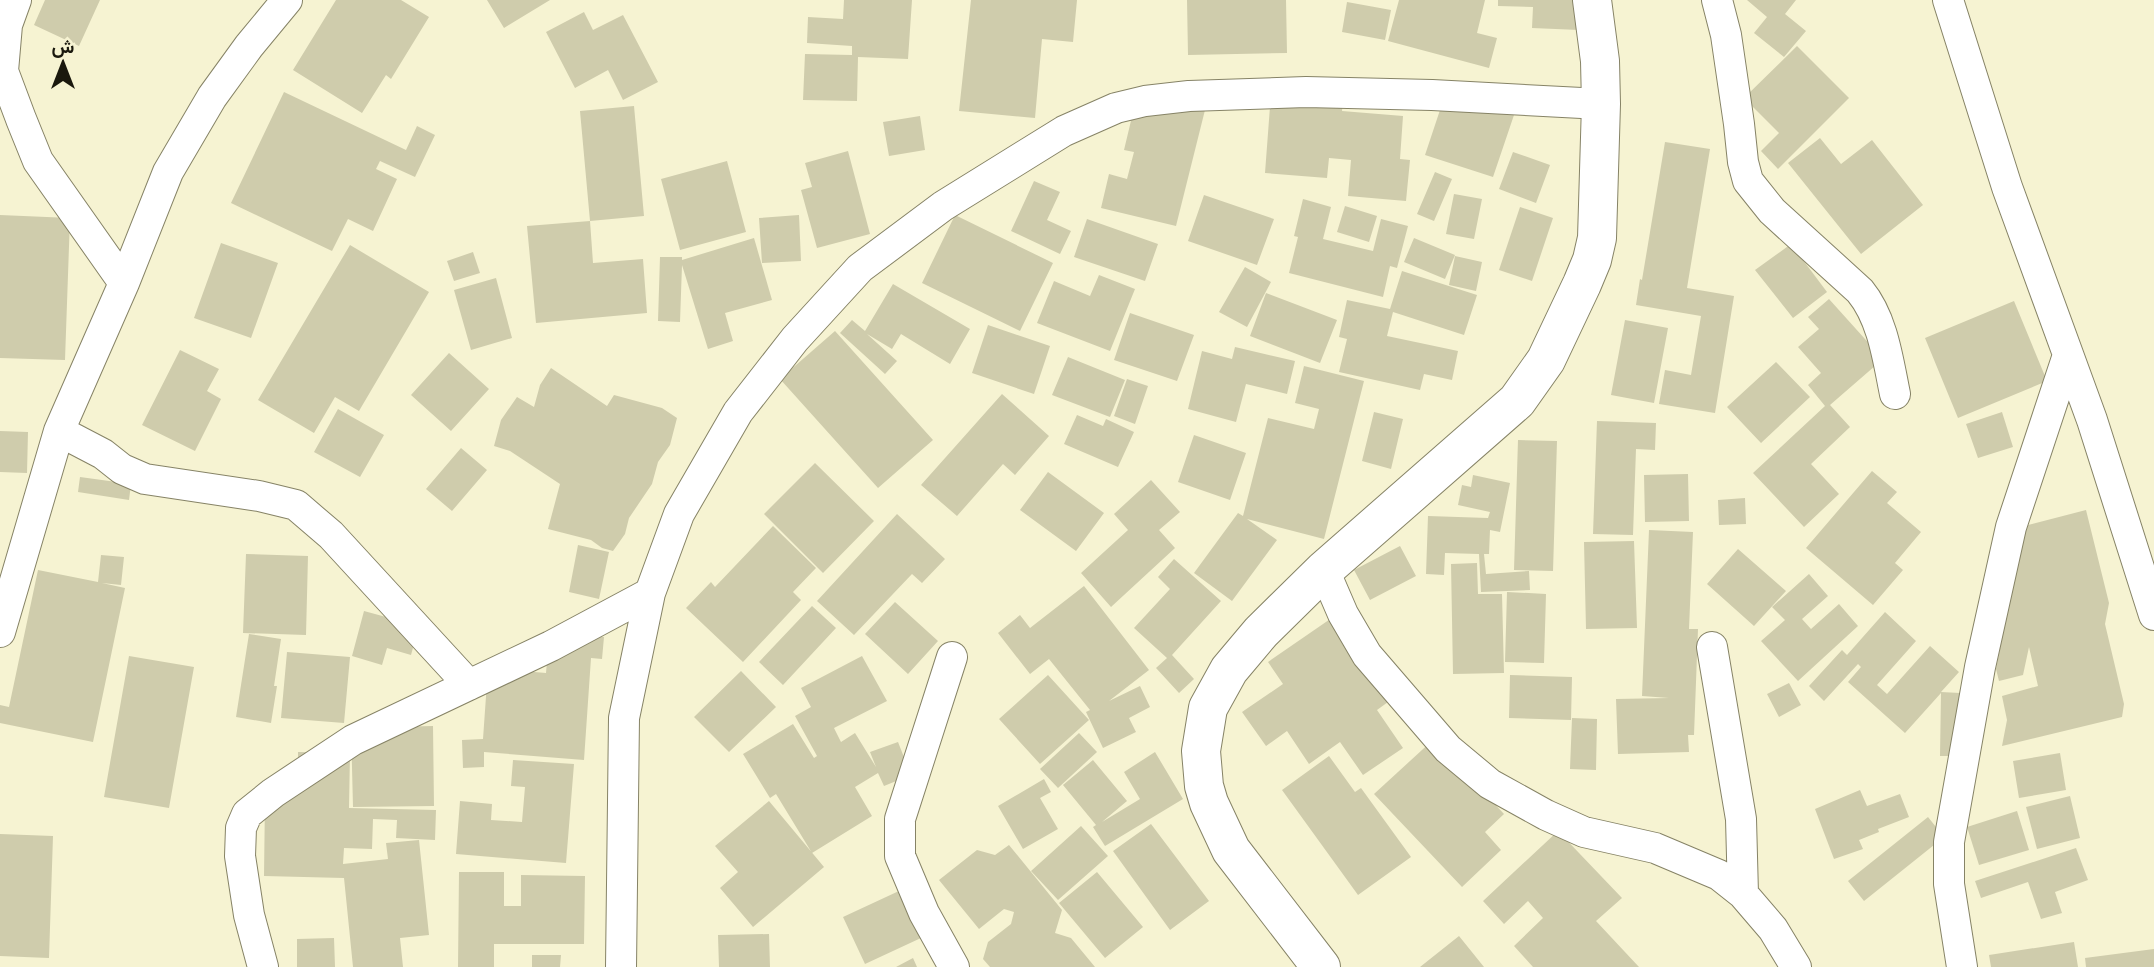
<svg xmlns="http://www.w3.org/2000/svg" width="2154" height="967" font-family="Inter,Vazirmatn,sans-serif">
<rect width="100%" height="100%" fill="#f6f3d2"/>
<!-- building -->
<path fill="#cfccac" d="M45,0H100L79,46L34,25Z
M336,0H401L429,17L391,79L386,75L362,113L293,70Z
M487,0H550L504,28Z
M844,0H912L908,59L858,57L857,101L803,100L805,54L852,55V46L807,43L808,17L843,19Z
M971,0H1077L1073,42L1042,39L1035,118L959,111Z
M1187,0H1286L1287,53L1188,55Z
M1399,0H1485L1477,33L1497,38L1489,68L1388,41Z
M1498,0H1580L1579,30L1532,28L1533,7L1498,6Z
M1747,0H1796L1785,14L1806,31L1784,57L1754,33L1767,17Z
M1347,2L1391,10L1385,40L1342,32Z
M584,12L593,30L623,15L658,82L623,100L608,70L575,88L546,32Z
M1797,46L1849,98L1778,169L1761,151L1779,133L1744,98Z
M1272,80L1344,86L1342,111L1403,116L1400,159L1410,160L1406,201L1348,196L1351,160L1329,158L1327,178L1265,173Z
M284,92L406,150L417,126L435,135L415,177L380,161L376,169L397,179L373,231L348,219L332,251L231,203Z
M1446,92L1514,115L1493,177L1425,155Z
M1207,102L1176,226L1101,208L1109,174L1127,179L1134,152L1124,150L1135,104Z
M634,106L644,216L590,221L580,111Z
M920,116L925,150L889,156L883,122Z
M1820,138L1841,164L1872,140L1923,205L1861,254L1788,163Z
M1665,142L1710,149L1687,288L1734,296L1715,413L1659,404L1665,370L1691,375L1701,316L1636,305L1640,279L1642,280Z
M848,151L870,234L817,248L801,190L812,187L805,163Z
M1513,152L1550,165L1536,203L1499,189Z
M727,161L746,232L680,250L661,179Z
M1435,172L1452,179L1434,221L1417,214Z
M1034,181L1060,192L1047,220L1071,231L1060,254L1011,231Z
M1454,194L1482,199L1474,239L1446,234Z
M1204,195L1274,219L1257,265L1188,241Z
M1303,199L1331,207L1323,239L1373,251L1381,219L1408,226L1397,268L1390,266L1383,297L1289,273L1298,237L1294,236Z
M1345,206L1377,216L1369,242L1337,232Z
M1520,207L1553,218L1532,281L1499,270Z
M0,215L70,218L65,360L0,358Z
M799,215L801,261L762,263L759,218Z
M955,215L1053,263L1020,331L922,283Z
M1087,219L1158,244L1145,281L1074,257Z
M590,221L593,263L643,259L647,313L536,323L527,226Z
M754,238L772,300L725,313L733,341L708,349L682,265L680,322L658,321L660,257H682V260Z
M1414,238L1455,255L1445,279L1404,262Z
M221,243L278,263L251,338L194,318Z
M1791,244L1827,292L1793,318L1755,270Z
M350,245L429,292L359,411L335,397L314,433L258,400Z
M473,252L480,273L454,281L447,261Z
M1455,256L1482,262L1476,291L1449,285Z
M1245,267L1271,282L1247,327L1219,312Z
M1402,271L1477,295L1464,335L1393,312L1387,336L1458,351L1452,380L1424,374L1420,390L1339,372L1347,339L1339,337L1347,300L1390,309Z
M1099,275L1135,289L1110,351L1037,323L1054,281L1090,296Z
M496,278L512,338L471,350L454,290Z
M893,284L970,329L950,364L901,334L892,349L867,334L897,361L885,374L840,333L852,320L865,331Z
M1266,293L1337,320L1320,363L1250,336Z
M1829,299L1883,359L1830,405L1850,427L1811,464L1839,494L1804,527L1753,473L1825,406L1808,385L1821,373L1798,347L1819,329L1808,317Z
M2014,301L2047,381L1958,418L1925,338Z
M1130,313L1194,335L1177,381L1114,360Z
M1625,320L1668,328L1654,403L1611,395Z
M988,325L1050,346L1034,394L972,373Z
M835,331L933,440L878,488L780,379Z
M1235,347L1295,361L1287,394L1246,384L1236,422L1188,409L1202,351L1232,359Z
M180,350L219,369L207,391L221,399L195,451L142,425Z
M449,353L489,389L451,431L411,395Z
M1068,357L1125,380L1110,417L1052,395Z
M1776,362L1810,397L1761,443L1727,407Z
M1304,366L1364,381L1324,539L1247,519L1277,540L1232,601L1194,573L1238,513L1243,516L1268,418L1314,429L1319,409L1295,403Z
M551,368L607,406L614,395L662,408L677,418L670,445L658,462L652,484L629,518L625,534L613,551L602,548L591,540L548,529L560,484L510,451L494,446L501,420L517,397L534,407L540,385Z
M1127,379L1148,386L1135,424L1114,416Z
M1002,394L1049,436L1015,475L1003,464L957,516L921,485Z
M338,409L384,435L360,477L314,452Z
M1374,412L1403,419L1391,469L1362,461Z
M2002,412L2013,447L1978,458L1966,424Z
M1077,415L1103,426L1106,419L1134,432L1118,467L1064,444Z
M1597,421L1656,423L1655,450L1636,449L1633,535L1593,534Z
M0,431L28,432L27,473L0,472Z
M1194,435L1246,453L1230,500L1178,482Z
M1518,440L1557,441L1553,571L1514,570Z
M461,448L487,470L452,511L426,489Z
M815,463L874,521L823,573L764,514Z
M1872,471L1897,492L1887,503L1921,532L1895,563L1903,570L1873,605L1806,548Z
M1048,472L1104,513L1076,551L1020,510Z
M1688,474L1689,521L1645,522L1644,475Z
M1473,475L1510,483L1500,532L1490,530L1489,554H1484L1486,574L1529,571L1530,590L1481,592L1479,554L1445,553L1444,575L1426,574L1428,516L1488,518L1490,512L1458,505L1462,485L1471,487Z
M80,477L131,484L129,500L78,492Z
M1151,480L1180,512L1159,530L1175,548L1111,607L1081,573L1128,530L1114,514Z
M1745,498L1746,524L1719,525L1718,500Z
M2086,510L2109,603L2105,624L2124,704L2122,717L2002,746L2007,720L2002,696L2038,686L2029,647L2023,675L1999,681L1996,669L2024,526Z
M897,514L945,559L922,583L912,574L854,635L817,601Z
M773,526L816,568L793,592L801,600L743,662L686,608L711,582L715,587Z
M1649,530L1693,532L1689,629H1698L1694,735H1688L1689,752L1618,754L1616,699L1669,698L1642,696Z
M1634,541L1637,628L1586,629L1584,542Z
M578,545L609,552L599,599L569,592Z
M1400,546L1416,576L1370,600L1354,570Z
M1738,549L1786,591L1754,626L1707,584Z
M246,554L308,556L306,635L243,633Z
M101,555L124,557L121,585L102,583L125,588L93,742L0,723V705L9,707L38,570L98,582Z
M1174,559L1221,601L1172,655L1194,679L1179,693L1156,668L1167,658L1134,628L1170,589L1158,577Z
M1477,563L1478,594H1502L1504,673L1453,674L1451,564Z
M1809,574L1828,596L1802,619L1811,629L1839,604L1858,626L1798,681L1761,641L1785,620L1772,607Z
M1084,586L1149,670L1109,701L1140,686L1150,707L1129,718L1136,732L1103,748L1086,712L1090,710L1049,659L1030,674L998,633L1020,615L1030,628Z
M1507,592L1546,594L1544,663L1505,662Z
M895,602L938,641L908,674L865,634Z
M812,606L836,628L783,685L759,662Z
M364,611L419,626L411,655L387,648L382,665L352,656Z
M1885,612L1916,641L1877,685L1887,694L1930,646L1959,672L1941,692L1960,693L1959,756H1940L1941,693L1905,733L1848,682L1861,667L1858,664L1824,701L1809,686L1842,650L1847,655Z
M1339,613L1399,694L1377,710L1403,748L1363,775L1340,742L1309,764L1287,731L1266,746L1242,712L1283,684L1268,662Z
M249,634L281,639L274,686H277L271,723L236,717Z
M574,634L604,637L602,659L591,658L584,760L484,752V767L463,768L462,740L483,739L488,668L546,673L548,650L573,652Z
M287,652L350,657L344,723L281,718Z
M129,656L194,667L169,808L104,797Z
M862,656L887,701L834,728L841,742L855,733L876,767L870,752L898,742L911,775L884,786L878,773L855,787L872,816L812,853L776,794L770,798L743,754L793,724L814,758L817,756L795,716L811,707L801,688Z
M741,671L776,707L729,752L694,717Z
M1048,675L1089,720L1040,764L999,719Z
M1510,675L1572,677L1571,720L1509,718Z
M1789,683L1801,705L1779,717L1767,694Z
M1572,718L1597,719L1596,770L1570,769Z
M433,726L434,806L353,807L351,728Z
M1079,733L1097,752L1058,788L1040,769Z
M1434,739L1504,814L1485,832L1501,850L1462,887L1374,794Z
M298,752L350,753L349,808L436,810L435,840L396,838L397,820L373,819L372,849L344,848L343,864L388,859L386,843L419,840L429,935L400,938L403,967H353L344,878L264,876L265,798L298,778Z
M1155,752L1183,799L1105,846L1093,827L1096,825L1063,785L1093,760L1127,801L1102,822L1140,799L1124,772Z
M2060,753L2066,790L2019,798L2013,761Z
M1329,756L1355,792L1361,788L1411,857L1358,895L1282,790Z
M513,760L574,764L566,863L456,854L460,801L492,804L491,820L522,822L525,787L511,786Z
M1044,779L1051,792L1040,798L1058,829L1023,849L998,806Z
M1860,790L1867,806L1900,794L1909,817L1878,829L1879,832L1859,840L1863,849L1834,859L1815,809Z
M2070,796L2080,838L2037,849L2026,807Z
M769,801L824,867L753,927L720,888L738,872L715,846Z
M2017,811L2029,850L1979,865L1967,827Z
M1928,817L1944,837L1864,901L1848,881Z
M1151,824L1209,901L1170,930L1113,851Z
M1081,826L1108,856L1058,900L1031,871Z
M1558,831L1622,898L1596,921L1639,967H1533L1514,946L1543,918L1528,901L1504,924L1483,901Z
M0,834L53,836L49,958L0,956Z
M1009,845L1062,910L1055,933L1071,938L1095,967H990L983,959L988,942L1011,924L1014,912L1004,909L979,929L939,880L977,850L995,855Z
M2076,848L2088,880L2055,892L2062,913L2041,919L2028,882L1981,898L1975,881Z
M459,872H504V906H521V875L585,876L584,944H494V967H458Z
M1097,872L1143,927L1105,958L1059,903Z
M914,884L936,931L865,964L843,917Z
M769,934L770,967H719L718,935Z
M1459,936L1484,967H1420Z
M334,938L335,967H297V939Z
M2074,942L2078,967H1991L1989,955Z
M2154,949V967H2086L2085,958Z
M532,955H561L560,967H532Z
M913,958L917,967H896Z"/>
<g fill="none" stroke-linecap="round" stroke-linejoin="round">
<defs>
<path id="street" d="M16,0L7,25L3,71L21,119L38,161L124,283
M1717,0L1726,35L1739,124L1743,162L1748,181L1772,211L1860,291C1883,319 1888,360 1895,394
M1948,0L2007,187L2092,420L2154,615
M59,431L103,454L122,469L145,479L259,496L296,505L331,535L469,685
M1324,570L1343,614L1367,655L1448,749L1490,784L1546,815L1584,832L1655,848L1719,875L1743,894L1773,929L1796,967
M0,632L59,431L124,283L168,172L212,97L249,46L287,0
M1712,647L1741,819L1743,894
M952,657L900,819V856L924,913L954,967
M263,967L249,915L240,856L241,828L247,814L273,793L353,740L551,646L650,593
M621,967L624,718L650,593L679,514L738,412L795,339L860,268L943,206L1064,131L1116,108L1145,101L1189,96L1306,92L1432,95L1601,104
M1962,967L1949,884V842L1980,667L2011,527L2068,355"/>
<path id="secondary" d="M1321,967L1231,850L1209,803L1204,786L1201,751L1208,708L1229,670L1261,632L1324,570L1517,401L1546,360L1582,284L1592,260L1597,238L1601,104L1600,61L1592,0"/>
</defs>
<!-- street casing -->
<use href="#street" stroke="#868366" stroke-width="32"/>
<!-- secondary casing -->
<use href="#secondary" stroke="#868366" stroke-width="40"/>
<!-- street -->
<use href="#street" stroke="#fff" stroke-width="30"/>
<!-- secondary -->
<use href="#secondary" stroke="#fff" stroke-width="38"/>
</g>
<!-- north arrow -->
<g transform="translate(63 63)" stroke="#f6f3d2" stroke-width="5" paint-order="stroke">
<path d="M0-5L12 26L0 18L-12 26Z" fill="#1a180d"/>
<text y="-10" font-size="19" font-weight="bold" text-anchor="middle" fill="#1a180d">ش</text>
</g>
</svg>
